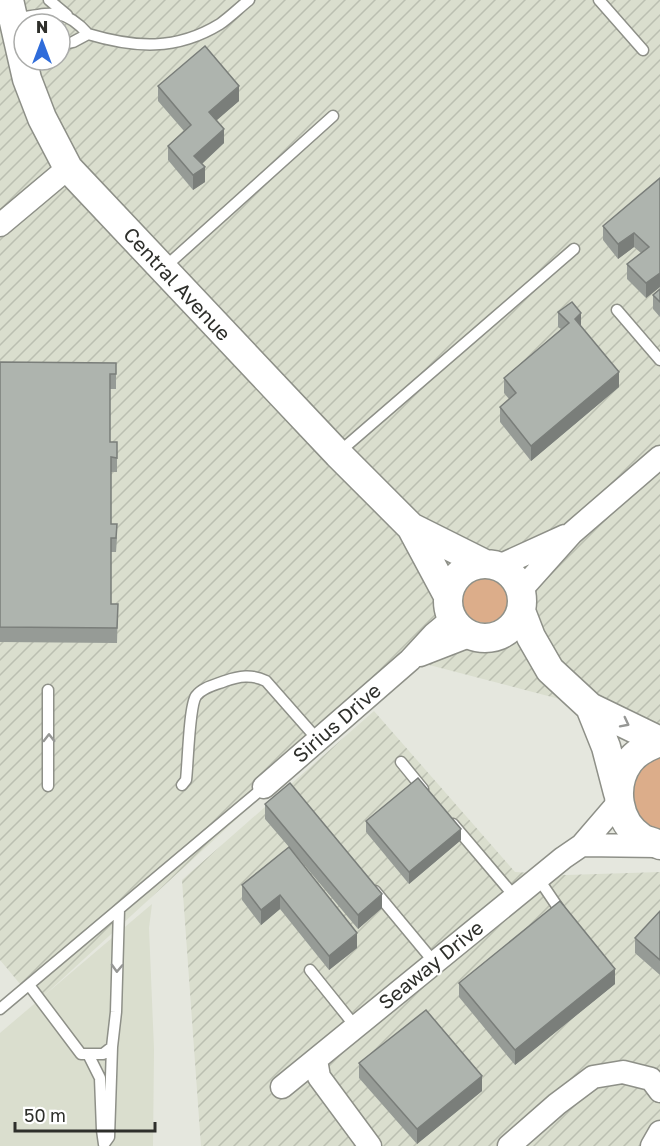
<svg xmlns="http://www.w3.org/2000/svg" width="660" height="1146" font-family="'Golos Text',sans-serif">
<defs>
<pattern id="industrial-furrows" width="10" height="10" patternUnits="userSpaceOnUse" patternTransform="scale(1.5)"><rect width="10" height="10" fill="#dadece"/><path d="M-1 1l2-2M0 10L10 0M9 11l2-2" fill="none" stroke="#bbbfb1"/></pattern>
</defs>
<rect width="100%" height="100%" fill="#e5e7de"/>
<!-- built -->
<path fill="#dadece" d="M152,904L149,928L154,1049L153,1146H0V1033Z"/>
<!-- industrial -->
<path fill="url(#industrial-furrows)" fill-rule="evenodd" d="M0,0H660V769L590,707L410,660L36,1003L0,960ZM24,24H60V60H24Z
M374,711L515,872L566,875L660,872V1142L658,1146H201L182,880Z"/>
<!-- green -->
<path fill="#dcad8a" d="M461 599a24 24 0 1 1 48 0a24 24 0 1 1-48 0Z
M660,753V832C628,813 632,806 636,771Z"/>
<g fill="none" stroke-linecap="round" stroke-linejoin="round">
<defs>
<path id="service" d="M49,0L67,15
M599,0L643,50
M13,19C48,14 62,5 88,34L73,42L60,45
M88,34C135,48 176,51 220,24C230,17 239,8 249,0
M165,267L333,116
M617,310L660,360
M338,453L574,249
M401,762L423,789
M182,785L186,780C188,764 189,707 196,696C203,687 215,685 225,681C239,676 252,674 266,681L318,740
M48,786V690
M453,824L515,897
M538,878L559,909
M375,891L434,962
M310,970L355,1026
M29,985L81,1054H103L112,1047L116,1012L119,909
M0,1009L264,787
M88,1054L100,1078L102,1130L104,1144L109,1137L112,1047"/>
<path id="minor" d="M0,225L68,168
M499,566L565,536
M521,590L572,533L660,457
M420,655L469,636
M264,787L410,660L434,634L452,619
M619,802L582,845L659,846
M316,1060L319,1077L370,1146
M282,1087L563,858L582,845
M509,1146L557,1104L593,1077L623,1072L651,1079L660,1091
M652,1146L660,1132"/>
<path id="tertiary" d="M9,0L27,79L42,118L68,168L338,454L411,527L448,596
M411,527L485,564
M448 601a37 37 0 1 1 74 0a37 37 0 1 1-74 0Z
M521,611L531,637L550,670L590,707L660,741
M590,707L606,747L618,793
M660,742C648,746 637,751 629,762C612,786 617,822 642,838C647,841 654,842 660,845"/>
</defs>
<!-- service casing -->
<use href="#service" stroke="#8e9088" stroke-width="13"/>
<!-- minor casing -->
<use href="#minor" stroke="#8e9088" stroke-width="25"/>
<!-- tertiary casing -->
<use href="#tertiary" stroke="#8e9088" stroke-width="31"/>
<!-- service -->
<use href="#service" stroke="#fff" stroke-width="10"/>
<!-- minor -->
<use href="#minor" stroke="#fff" stroke-width="22"/>
<!-- tertiary -->
<use href="#tertiary" stroke="#fff" stroke-width="28"/>
</g>
<!-- wall -->
<path fill="#969b96" d="M158,86L239,101L216,120L224,143L202,164L205,182L193,190L168,160V146L184,131L158,101Z
M660,178V287L646,298L627,279V264L641,253L634,247L618,259L603,240V226Z
M660,289V317L653,309V295Z
M558,312L581,326L619,387L531,461L500,422V407L509,399L504,393V378L561,329L558,327Z
M0,362L116,363V389H110V442H117V472H111V524L117,538L116,552H111V604H118L117,643L0,642Z
M265,804L382,908L358,929L290,848L357,948L329,970L280,909L261,925L242,900V885L289,847L265,819Z
M366,821L461,840L409,884L366,832Z
M660,911V975L635,953V938Z
M459,983L615,984L515,1065L459,997Z
M359,1063L482,1091L417,1144L359,1078Z"/>
<!-- shaded-wall -->
<path fill="#7a7e7a" d="M239,86V101L209,127V112Z
M224,129V143L194,171V156Z
M205,167V182L193,190V175Z
M634,233V247L618,259V244Z
M660,273V287L646,298V283Z
M581,313V327L575,319Z
M619,372V387L531,461V446Z
M461,829V840L409,884V872Z
M382,894V908L358,929V915Z
M280,895V909L261,925V910Z
M357,933V948L329,970V956Z
M615,969V984L515,1065V1050Z
M482,1076V1091L417,1144V1129Z"/>
<!-- building -->
<path fill="#aeb4ae" stroke="#7a7e7a" stroke-width="1.5" d="M205,46L239,86L209,112L224,129L194,156L205,167L193,175L168,146L191,125L158,86Z
M660,178V273L646,283L627,264L649,247L634,233L618,244L603,226Z
M660,289V302L653,295Z
M572,302L581,313L575,319L619,372L531,446L500,407L516,393L504,378L569,323L558,312Z
M0,362L116,363V374H110V442H117V458L111,457V524H117L116,538H111V604H118L117,628L0,627Z
M418,778L461,829L409,872L366,821Z
M290,783L382,894L358,915L265,804Z
M289,847L357,933L329,956L280,895L261,910L242,885Z
M560,901L615,969L515,1050L459,983Z
M660,911V960L635,938Z
M426,1010L482,1076L417,1129L359,1063Z"/>
<!-- one-way arrows -->
<defs><path id="oneway-chevron" d="M-2-3.5L2.5 0L-2 3.5" fill="none" stroke-width="1.6" stroke-linecap="round" stroke-linejoin="round" transform="scale(1.5)"/></defs>
<g stroke="#969795">
<use href="#oneway-chevron" transform="translate(625 723) rotate(27)"/>
<use href="#oneway-chevron" transform="translate(49 738) rotate(-90)"/>
<use href="#oneway-chevron" transform="translate(117 968) rotate(92)"/>
</g>
<g text-anchor="middle" stroke-width="4.5" stroke-linejoin="round" paint-order="stroke">
<!-- street labels -->
<g font-size="20" fill="#2e2f2b" stroke="#fff">
<text transform="translate(177 284) rotate(47)" y="7">Central Avenue</text>
<text transform="translate(337 723) rotate(-41)" y="7">Sirius Drive</text>
<text transform="translate(431 965) rotate(-39)" y="7">Seaway Drive</text>
</g>
</g>
<!-- north arrow -->
<g transform="translate(42 42)"><circle r="28" fill="#ffffff" stroke="#abacaa" stroke-width="1.5"/>
<path d="M0-4.5L10 22L0 15L-10 22Z" fill="#2f6cda"/>
<text y="-9" font-size="16" font-weight="bold" text-anchor="middle" fill="#2e2f2b">N</text>
</g>
<!-- scale -->
<path d="M15 1122v9h140v-9" fill="none" stroke="#2e2f2b" stroke-width="3"/>
<text x="24" y="1122" font-size="18" fill="#2e2f2b" stroke="#ffffff" stroke-width="4.5" paint-order="stroke">50 m</text>
</svg>
